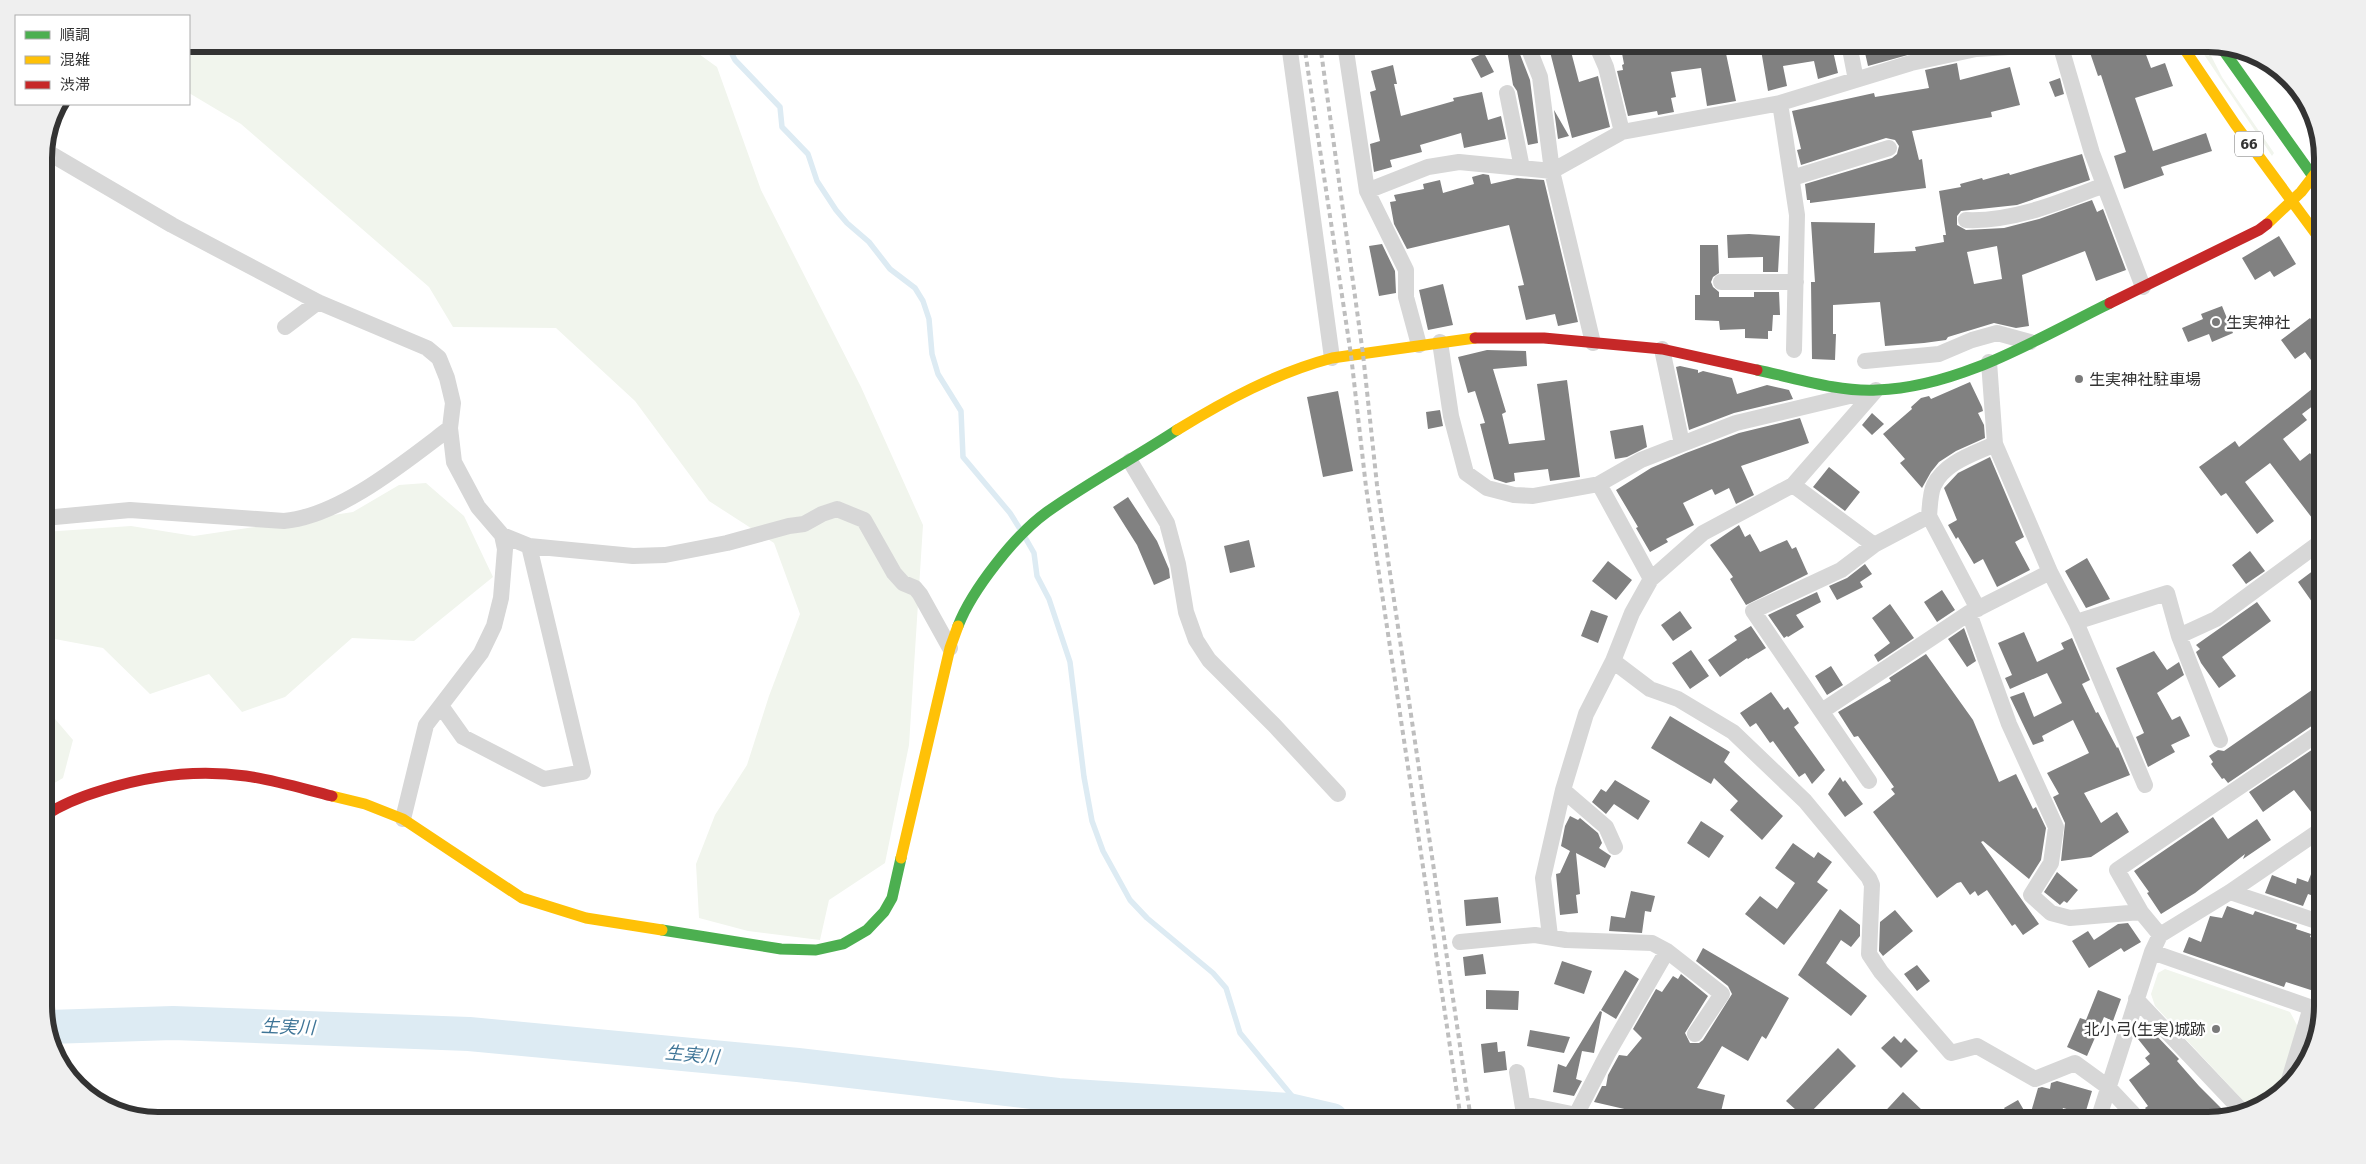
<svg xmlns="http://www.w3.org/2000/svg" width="2366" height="1164" font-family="'Fira Sans','Noto Sans JP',sans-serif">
<rect width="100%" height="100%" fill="#fff"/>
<!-- green -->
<path fill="#f1f5ed" d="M189,44H685L717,67L761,190L861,387L923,525L909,745L885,863L829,900L820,940L748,931L699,918L696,864L715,815L747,765L769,696L800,614L774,543L709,501L635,401L556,328L453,327L429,287L241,124L189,93Z
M2197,44H2205L2222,77L2274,153L2272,156Z
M426,483L464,516L493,577L414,641L352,638L285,697L242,712L209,674L150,694L103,648L44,637V532L131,526L194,536L353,512L399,485Z
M44,706L73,740L63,778L44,789Z
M2165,969L2290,1012L2298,1027L2279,1092L2271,1101L2250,1108L2155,1006L2151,994L2158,973Z"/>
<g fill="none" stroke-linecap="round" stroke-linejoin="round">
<!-- stream -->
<path stroke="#ddebf3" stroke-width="5.5" d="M727,44L735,60L780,107L782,127L808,154L817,181L836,210L847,223L869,242L890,269L915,288L923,301L929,319L932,354L938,374L961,411L963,457L1010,513L1020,529
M1026,539L1034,553L1037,576L1049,599L1070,662L1084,777L1092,821L1103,851L1130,900L1147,918L1213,973L1226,988L1240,1033L1306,1113"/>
<!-- river -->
<path stroke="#ddebf3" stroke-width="34" d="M49,1027L173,1023L469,1034L798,1065L1058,1095L1289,1110L1332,1120"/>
</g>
<!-- building -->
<path fill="#818181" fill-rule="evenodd" d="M1506,44H1516L1530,80L1538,143L1528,145L1517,91L1513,85Z
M1548,44H1569L1579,82L1598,76L1610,127L1572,138Z
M1624,44H1683L1684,48L1702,44H1724L1736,101L1707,106L1701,68L1671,72L1676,97L1671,98L1674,112L1658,115L1657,111L1628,116L1617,71L1623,70L1622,65L1624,64L1621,48H1625Z
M1760,44H1825L1827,52L1833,51L1838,73L1818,79L1814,61L1783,66L1787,86L1768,91Z
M1863,44H1932L1933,48L1868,66Z
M2087,44H2142L2151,68L2165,63L2173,86L2135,98L2153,151L2206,133L2212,151L2161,167L2164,175L2124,189L2114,156L2126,152L2101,75L2098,76Z
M1484,53L1494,72L1481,78L1471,59Z
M1957,63L1960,80L2010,67L2020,105L1991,112L1992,117L1912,131L1919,160L1922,159L1926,188L1810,203V200H1807L1805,184L1892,158L1897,154L1899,146L1895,140L1886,138L1801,165L1797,150L1801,149L1792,111L1874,93L1875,97L1929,88L1925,70Z
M1393,65L1397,84H1394L1401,116L1454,101L1453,98L1482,92L1488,120L1501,116L1506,139L1464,148L1461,133L1420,145L1422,152L1390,160L1392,167L1374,172L1370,144L1380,141L1370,92L1376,90L1371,71Z
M2060,78L2064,94L2055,97L2049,82Z
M1554,110L1569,136L1558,139Z
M2082,154L2090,180L2017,205L1961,211L1957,216V225L1966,230L2004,228L2039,219L2092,200L2097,212L2103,209L2126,270L2096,281L2085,251L2022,275L2029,326L2016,328L1994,323L1948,337L1946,340L1924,343L1885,346L1880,302L1833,305V334H1836L1835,360L1812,359L1811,282H1815L1811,222L1875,223L1874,253L1916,251L1915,247L1944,242L1943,235H1946L1939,191L1961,187L1960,184L1982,178L1983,180L2009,173L2010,175ZM1997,246L2002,279L1974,284L1967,252Z
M1483,174L1489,175L1491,184L1517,178L1544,180L1578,322L1558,326L1555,314L1526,320L1518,286L1524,285L1509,225L1407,249L1394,224L1390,202L1396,201L1394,195L1424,189L1423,184L1440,180L1443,193L1474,184L1472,177Z
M1749,234L1780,236L1778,272H1763V257L1728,258L1727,235Z
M2279,236L2296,264L2274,277L2270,271L2255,280L2242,258Z
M1382,244L1395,271L1396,293L1379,296L1369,246Z
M1700,245H1718L1719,273L1713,277L1711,282L1713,287L1719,292V297H1754V292H1779L1780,315H1773L1772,331H1768V339L1745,338V329L1720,330L1719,321L1695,320V295H1700Z
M1443,284L1453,325L1428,330L1419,290Z
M2222,306L2233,333L2212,342L2209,334L2188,342L2182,328L2203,319L2201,314Z
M2310,318L2322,334V375L2305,352L2295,359L2281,340Z
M1487,350L1526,351L1527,366L1493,369L1506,412L1502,414L1509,444L1545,440L1537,384L1567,380L1580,477L1550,481L1548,469L1514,473L1515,481L1506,483L1494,479L1480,424L1485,423L1475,391L1468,393L1458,357Z
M1680,366L1698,370V373L1703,371L1732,378L1737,394L1767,385L1789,390L1793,399L1734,413L1689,430L1676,367Z
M2322,381V399L2302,414L2307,420L2283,439L2300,461L2310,453L2322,470V531L2270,463L2245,482L2274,521L2257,534L2226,493L2221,496L2199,467L2235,441L2239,447Z
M1970,382L1982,407L1983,411L1978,413L1984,425L1985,438L1956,451L1939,462L1931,472L1922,488L1900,463L1905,459L1883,434L1912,409L1911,407L1921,398L1929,396L1931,399Z
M1338,391L1353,471L1323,477L1307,397Z
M1440,410L1443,426L1428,429L1426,412Z
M1872,413L1884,424L1872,435L1862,425Z
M1800,418L1809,443L1741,466L1754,495L1736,504L1729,488L1715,495L1712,489L1683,503L1694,525L1666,539L1668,542L1650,552L1636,528L1638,527L1616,490L1651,468L1686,453L1739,433Z
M1643,425L1647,447L1627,457L1615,459L1610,431Z
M1990,457L2024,537L2015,542L2030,570L1997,587L1983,559L1974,564L1958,537L1956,539L1948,525L1957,520L1944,488L1958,473Z
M1829,467L1860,492L1845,511L1813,487Z
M1128,497L1157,541L1169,569L1170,578L1154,585L1137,545L1113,507Z
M1739,525L1745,537L1750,534L1760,552L1787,540L1792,549L1796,547L1808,574L1746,605L1730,579L1733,577L1710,545Z
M1249,540L1255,567L1230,573L1224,546Z
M2250,551L2265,571L2246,584L2232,565Z
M2087,558L2110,599L2086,608L2065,571Z
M1608,561L1632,580L1616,600L1592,581Z
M1865,564L1872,574L1860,582L1863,587L1837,600L1829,586L1847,578Z
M2322,564V616L2298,582Z
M1942,590L1955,610L1937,622L1924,602Z
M1817,592L1821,602L1796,615L1804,627L1788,637L1787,636L1784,638L1768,615Z
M2257,602L2271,621L2222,657L2236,676L2219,688L2201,663L2196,652L2200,649L2196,645Z
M1890,604L1914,638L1878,662L1874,655L1890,643L1872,618Z
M1591,610L1608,616L1598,643L1581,636Z
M1680,611L1692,628L1673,641L1661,625Z
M1751,626L1766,648L1748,659L1747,658L1720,677L1708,660L1737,640L1734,636Z
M1964,628L1976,661L1967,667L1948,639Z
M2024,632L2037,662L2064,649L2061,643L2072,638L2090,680L2082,684L2096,713L2098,712L2117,748L2118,747L2130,775L2084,793L2101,823L2117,812L2129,832L2091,857L2061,861L2065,823L2053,797L2059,794L2047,773L2089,753L2073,720L2042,736L2044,741L2033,745L2010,697L2024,692L2034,717L2062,703L2047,673L2010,689L2005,678L2012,675L1998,643Z
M1691,650L1709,676L1690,689L1672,663Z
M2154,651L2167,670L2179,662L2184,675L2157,693L2172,720L2180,716L2190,736L2171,745L2175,752L2148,767L2136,737L2144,733L2116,668Z
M1926,654L1973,720L1999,782L2016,774L2033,809L2036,807L2046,828L2041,860L2029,879L1983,841L1981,842L2039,924L2023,935L2015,924L2012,926L1987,890L1978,896L1975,891L1970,895L1961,882L1957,883L1937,898L1873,812L1895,794L1891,789L1894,787L1858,736L1854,737L1838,712L1891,681L1889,678Z
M1831,666L1843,685L1827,695L1815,676Z
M2322,683V721L2316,723L2228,783L2224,778L2222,779L2211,764L2213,762L2209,756L2218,750L2224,751Z
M1771,692L1784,710L1788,707L1799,723L1794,727L1825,770L1812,784L1805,773L1799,777L1773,741L1770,743L1756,723L1750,727L1740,713Z
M1670,716L1730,752L1724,762L1783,816L1762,840L1730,810L1738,801L1714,778L1711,784L1651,748Z
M2322,743V806L2312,813L2294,790L2263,812L2249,792Z
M1840,777L1843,782L1845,780L1863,804L1845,817L1828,794Z
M1615,780L1650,801L1638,820L1614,804L1606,814L1592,802L1601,789L1606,792Z
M1570,816L1578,820L1580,818L1598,833L1602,843L1599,848L1611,856L1605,868L1576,853L1580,894L1576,895L1578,913L1560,915L1556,874L1560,873L1570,851L1561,846L1565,826Z
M2213,817L2228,839L2257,819L2271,840L2243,859L2245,854L2195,893L2161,914L2147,893L2149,892L2134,871Z
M1701,821L1724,836L1709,858L1687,843Z
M1793,843L1814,858L1818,852L1832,862L1817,882L1828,890L1784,945L1745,914L1760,896L1777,909L1795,883L1775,868Z
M2321,848L2322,899L2308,894L2303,906L2265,893L2272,875L2296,884L2297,878L2308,882Z
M2057,872L2078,890L2067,903L2064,901L2060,905L2044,892Z
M1631,891L1655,896L1651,912L1645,911L1642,933L1609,931L1611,916L1625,918Z
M1498,897L1501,923L1466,926L1464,900Z
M2227,906L2253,915L2255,911L2297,925L2296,929L2311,934L2310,937L2322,941V974L2317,992L2286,982L2284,987L2183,952L2189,937L2201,942L2210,916L2222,918Z
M1840,909L1860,925V936L1851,947L1841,940L1826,963L1867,996L1851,1016L1798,975Z
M1895,910L1913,931L1883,956L1879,951L1880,922Z
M2128,923L2141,942L2124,952L2121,948L2089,968L2072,941L2088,931L2094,940L2118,924Z
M1703,948L1789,998L1766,1039L1762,1036L1748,1061L1722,1046L1697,1088L1725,1095L1719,1120H1693L1660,1113L1659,1117L1594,1102L1602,1086H1606L1608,1075L1619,1055L1627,1056L1642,1038L1633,1029L1656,989L1662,992L1673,976L1678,979L1681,974L1708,996L1685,1033L1690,1043H1699L1703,1040L1732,994L1728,986L1696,961Z
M1483,954L1486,974L1465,976L1463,957Z
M1562,961L1592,971L1584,994L1554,984Z
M1917,965L1930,981L1917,991L1904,974Z
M1625,970L1639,979L1616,1019L1601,1010Z
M1486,990L1519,991L1518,1010L1486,1009Z
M2098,990L2121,999L2113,1021L2104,1017L2087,1056L2067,1047L2080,1018L2086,1020Z
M1600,1011L1602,1012L1594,1053L1582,1051L1576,1079L1582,1081L1574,1096L1553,1092L1558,1064L1566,1067Z
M2150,1029L2179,1059L2177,1061L2199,1086L2227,1114L2208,1120H2155L2145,1108L2148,1106L2129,1080L2150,1064L2145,1058L2150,1054L2138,1039Z
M1530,1030L1570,1037L1564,1053L1527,1046Z
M1894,1036L1901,1043L1905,1038L1918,1051L1901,1068L1881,1048Z
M1497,1042L1498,1052L1505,1051L1507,1070L1484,1073L1481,1044Z
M1838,1048L1856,1066L1805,1118L1786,1101Z
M2057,1081L2092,1091L2085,1114L2063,1108L2059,1120H2012L2004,1108L2018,1100L2029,1119L2038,1088L2042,1087L2050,1089L2051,1083Z
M1903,1092L1924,1112L1917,1120H1877Z"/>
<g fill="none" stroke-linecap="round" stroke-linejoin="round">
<!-- street -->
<path stroke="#d7d7d7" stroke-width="16" d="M1289,44L1332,358
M1345,44L1367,191L1406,270V297L1419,345
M1527,44L1540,77L1552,171L1593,343
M1596,44L1606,67L1622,132
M1849,44L1856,80
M2060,44L2092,153L2143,287
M1507,93L1522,168
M1780,103L1797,215L1794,350
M44,150L172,225L318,302L427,348L439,358L447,378L453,403L450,428L454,462L478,507L502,535L505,549L501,598L494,626L481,653L426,725L403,819
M1792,178L1889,148
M1367,191L1428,167L1459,162L1552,171L1622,132L1780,103L1911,63L1976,49L2061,44
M1966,220C2014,222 2060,202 2104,185
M1721,282H1796
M285,327L318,302
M1440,342L1451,416L1466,473L1487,488L1514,495L1533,496L1599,484L1641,460L1736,423L1862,393
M1662,349L1682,444
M1865,361L1939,354L1972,340L1997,333L2030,342
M1989,362L1995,444L2050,572L2076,622L2145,785
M1130,461L1167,523L1178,564L1186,612L1196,640L1209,660L1274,725L1338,794
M1599,484L1651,579
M1793,485L1874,545
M1929,516C1930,506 1930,493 1934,485C1945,462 1974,454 1995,444
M44,518L130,510L284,521C340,516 405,462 450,428
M502,535L529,546L633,556L665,555L727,543L789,526L804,524L822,514L837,509L864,520L894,573L903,583L915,588L920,594L950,648
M1969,613L2009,724L2056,827L2051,863L2031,895L2051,913L2070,918L2141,912
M2076,622L2167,593L2179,636L2216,619L2322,541
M2179,636L2220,740
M1613,661L1650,689L1678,699L1733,732L1805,801L1869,878L1872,885L1869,954L1881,972L1951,1053L1977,1046L2035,1079L2075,1063L2108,1087L2139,1120
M441,706L463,737L544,779L583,772L529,546
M1822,711L1969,613L2050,572
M1869,781L1753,611L1841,570L1874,545L1929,516L1978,609
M1563,790L1606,827L1615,847
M2230,892L2322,923
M2160,935L2141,912L2117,870L2322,731
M1550,936L1543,878L1563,790L1586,714L1613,661L1632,613L1651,579L1703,533L1793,485L1876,390
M1460,942L1535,935L1566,940L1652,943L1667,951L1722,994L1695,1034
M2152,952L2321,1011
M2136,999L2241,1110
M1517,1072L1525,1120
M2289,1080L2311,1007
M1523,1104L1601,1120
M1576,1115L1608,1053L1667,951
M2098,1120L2152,952L2160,935L2230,892L2322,829"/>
<!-- fast -->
<path stroke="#4caf50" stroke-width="11" d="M2221,47L2322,189
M1757,370C1796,378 1837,392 1877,390C1960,387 2037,339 2110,303
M958,626C972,590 1015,535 1047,512C1088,483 1134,458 1177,430
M662,930L781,949L816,950L843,944L867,930L884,912L892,898L901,858"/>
<!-- slow -->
<path stroke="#ffc107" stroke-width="11" d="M2181,44L2235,124L2322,242
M2267,224L2301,192L2322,165
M1177,430C1226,400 1276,373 1332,358L1475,338
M332,796L365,804L403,819L522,898L586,918L662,930
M901,858L950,648L958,626"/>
<!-- jam -->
<path stroke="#c62828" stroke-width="11" d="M2110,303L2259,230L2267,224
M1475,338H1544L1662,349L1757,370
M44,816C62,804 83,796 103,790C150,775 197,769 246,776C275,780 304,789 332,796"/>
<!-- rail -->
<path stroke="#bebebe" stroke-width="4" stroke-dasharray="5 4" stroke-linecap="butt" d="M1304,44L1351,355L1366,487L1461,1120
M1320,44L1363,354L1377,485L1471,1120"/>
</g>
<!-- markers -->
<g fill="#7a7a7a" stroke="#fff" stroke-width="2">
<circle cx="2216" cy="322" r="5"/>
<circle cx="2079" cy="379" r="5"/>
<circle cx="2216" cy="1029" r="5"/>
</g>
<g text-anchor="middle" stroke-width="5" stroke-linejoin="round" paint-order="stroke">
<!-- shield labels -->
<rect fill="#fff" stroke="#707070" stroke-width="1" x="2235" y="131.5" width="28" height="25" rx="4"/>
<g font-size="15" font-weight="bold" fill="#333">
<text x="2249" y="149">66</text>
</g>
<!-- poi labels -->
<g font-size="16" fill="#333" stroke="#fff" text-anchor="start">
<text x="2226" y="328">生実神社</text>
<text x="2089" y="385">生実神社駐車場</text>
<text x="2206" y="1035" text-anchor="end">北小弓(生実)城跡</text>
</g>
<!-- water labels -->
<g font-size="18" font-style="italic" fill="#3f7597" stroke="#fff">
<text transform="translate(288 1027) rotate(2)" y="6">生実川</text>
<text transform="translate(692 1055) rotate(5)" y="6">生実川</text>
</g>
</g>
<!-- crop -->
<path d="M0 0H2366V1164H0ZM158 52H2208A106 106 0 0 1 2314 158V1006A106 106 0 0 1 2208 1112H158A106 106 0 0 1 52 1006V158A106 106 0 0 1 158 52Z" fill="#efefef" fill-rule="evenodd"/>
<path fill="none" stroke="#333" stroke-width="6" d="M158 52H2208A106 106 0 0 1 2314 158V1006A106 106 0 0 1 2208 1112H158A106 106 0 0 1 52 1006V158A106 106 0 0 1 158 52Z"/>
<!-- legend -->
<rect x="15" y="15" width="175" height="90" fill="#ffffff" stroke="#adadad"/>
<rect x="25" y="31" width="25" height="8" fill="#4caf50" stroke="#adadad"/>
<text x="60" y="40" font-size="15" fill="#333333">順調</text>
<rect x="25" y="56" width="25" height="8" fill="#ffc107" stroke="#adadad"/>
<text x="60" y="65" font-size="15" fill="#333333">混雑</text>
<rect x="25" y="81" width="25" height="8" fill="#c62828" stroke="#adadad"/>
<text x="60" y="90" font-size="15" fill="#333333">渋滞</text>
</svg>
